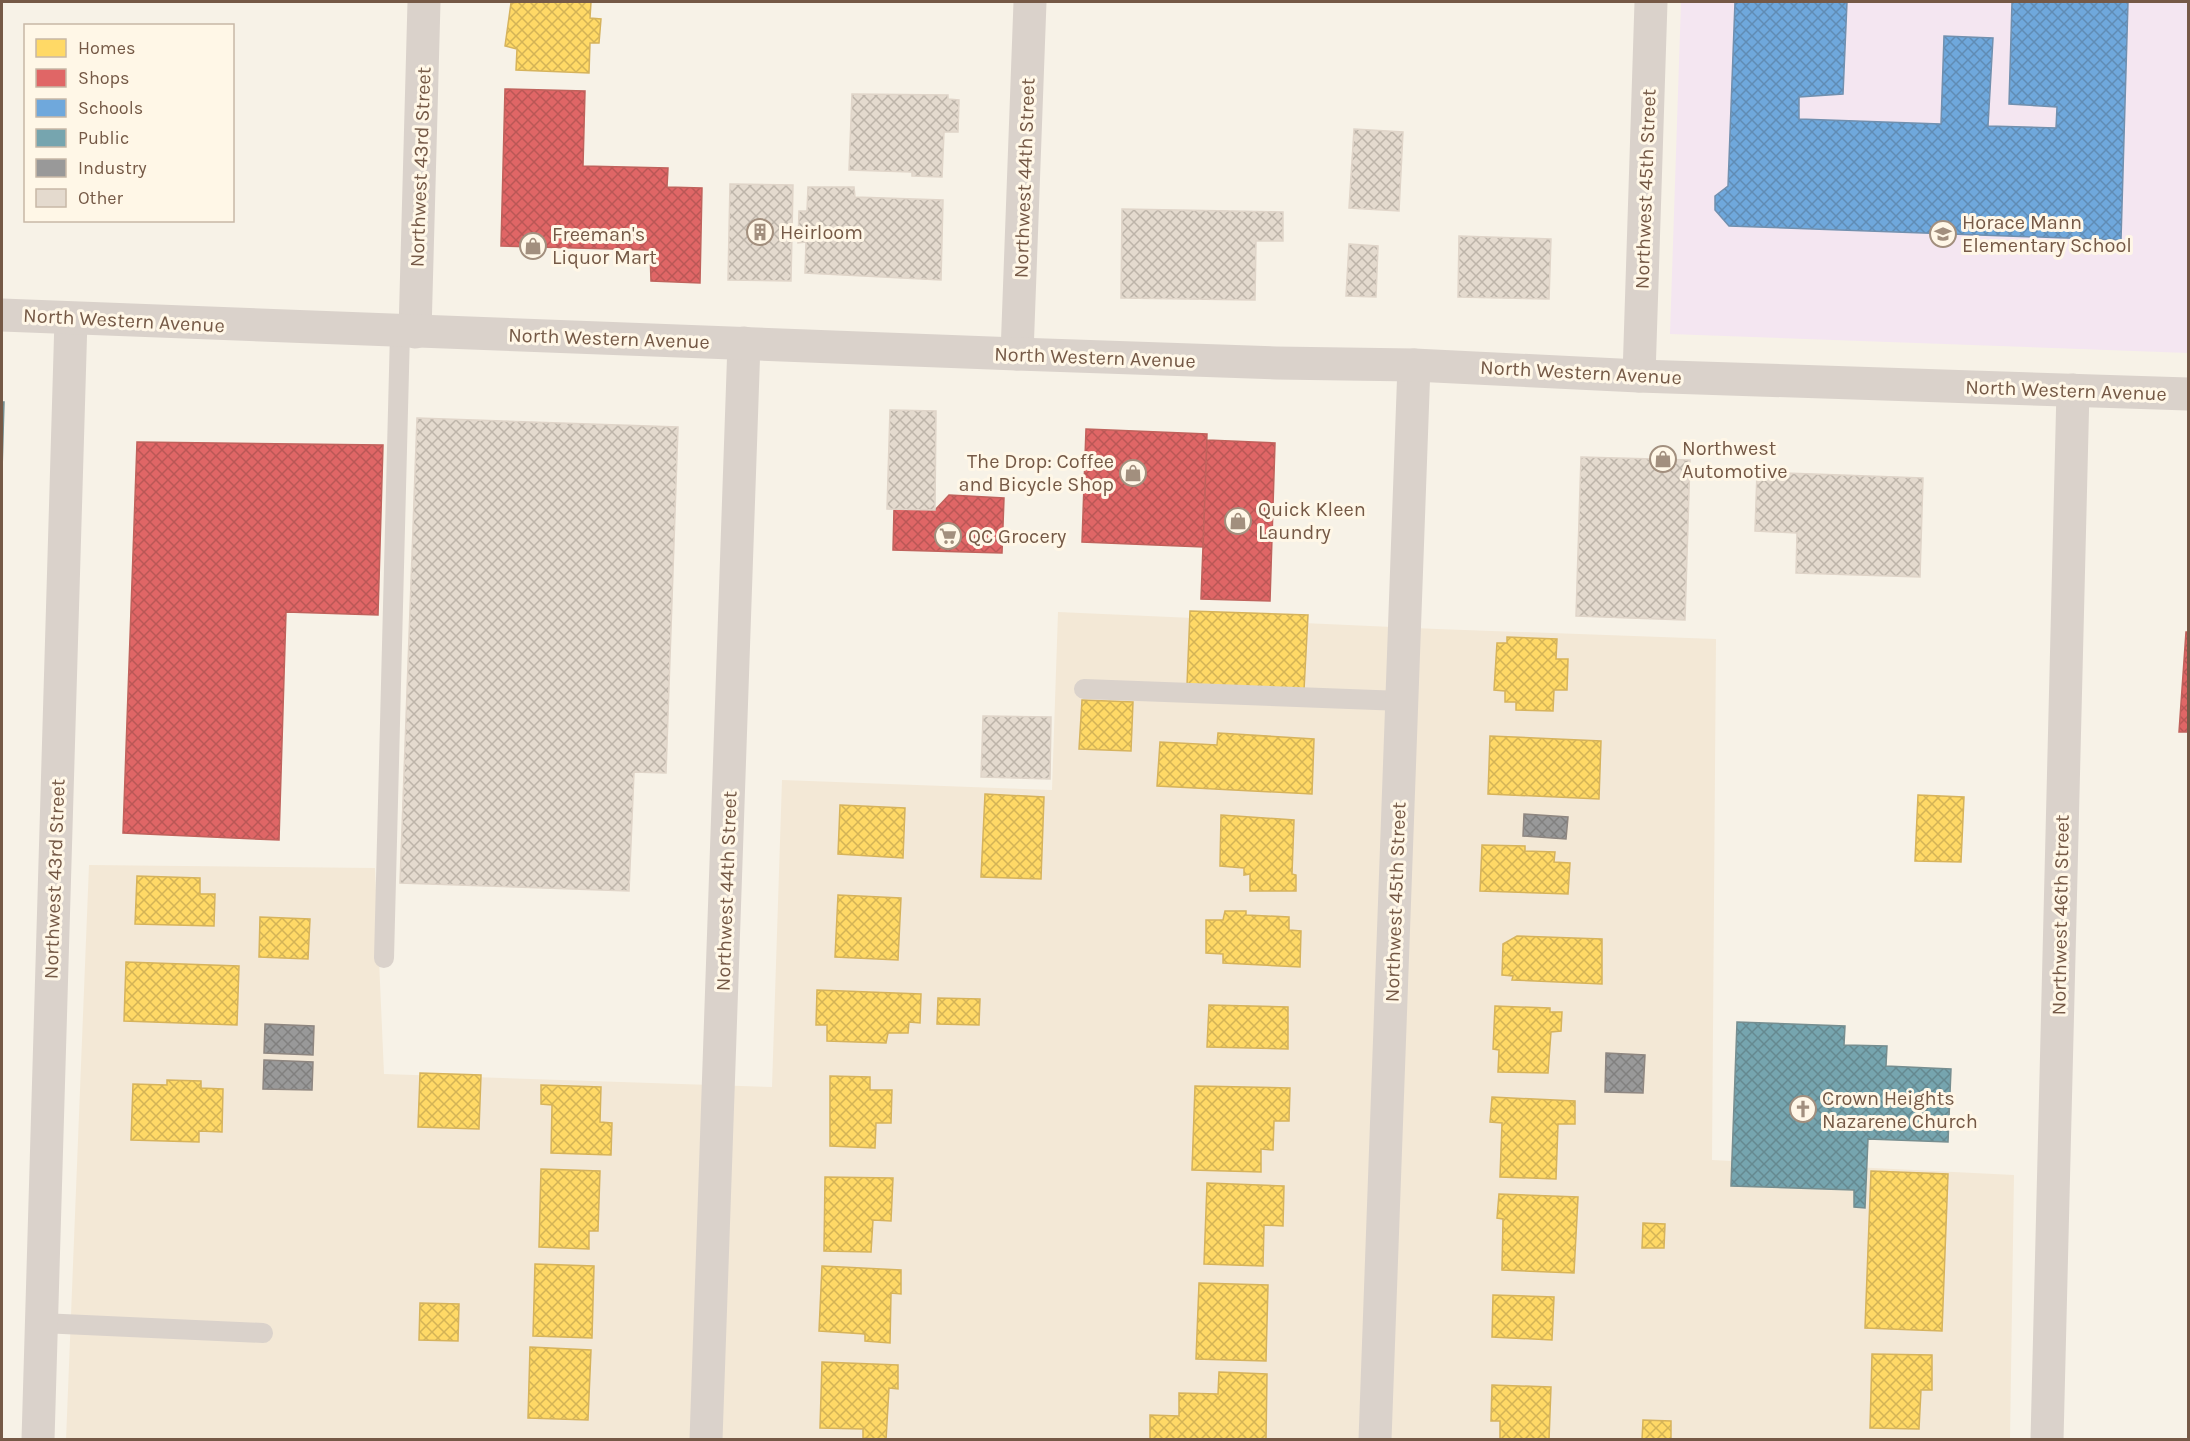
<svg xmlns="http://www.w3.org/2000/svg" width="2190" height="1441" font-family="Karla,sans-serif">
<defs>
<pattern id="homes-cross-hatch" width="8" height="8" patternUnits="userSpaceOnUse" patternTransform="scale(1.5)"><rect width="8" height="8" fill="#ffd966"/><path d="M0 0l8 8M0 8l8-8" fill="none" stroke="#d3b356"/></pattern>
<pattern id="shops-cross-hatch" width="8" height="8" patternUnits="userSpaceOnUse" patternTransform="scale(1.5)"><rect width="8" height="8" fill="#e06666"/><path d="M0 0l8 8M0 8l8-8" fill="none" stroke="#ba5756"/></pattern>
<pattern id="schools-cross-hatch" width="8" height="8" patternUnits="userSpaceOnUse" patternTransform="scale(1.5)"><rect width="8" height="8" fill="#6fa8dc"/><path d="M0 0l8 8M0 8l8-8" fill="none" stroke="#608cb4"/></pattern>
<pattern id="public-cross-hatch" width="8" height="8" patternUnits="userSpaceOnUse" patternTransform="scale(1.5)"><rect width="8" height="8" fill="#76a5af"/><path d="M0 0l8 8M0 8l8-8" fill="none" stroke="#658990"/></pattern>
<pattern id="industry-cross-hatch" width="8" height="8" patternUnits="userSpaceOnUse" patternTransform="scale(1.5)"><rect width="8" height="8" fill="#999"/><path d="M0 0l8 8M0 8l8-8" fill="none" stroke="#81807f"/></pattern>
<pattern id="building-cross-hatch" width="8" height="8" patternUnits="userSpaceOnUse" patternTransform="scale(1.5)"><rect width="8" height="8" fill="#e4dace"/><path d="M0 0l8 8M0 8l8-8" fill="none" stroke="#bdb4a9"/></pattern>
</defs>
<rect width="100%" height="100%" fill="#f7f2e7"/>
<!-- residential -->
<path fill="#f3e8d6" d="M1058,612L1437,629L1716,639L1712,1160L2014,1175L2010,1439L66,1440L89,865L375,868L384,1074L772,1087L782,780L1052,790Z"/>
<!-- education -->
<path fill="#f4e6f1" d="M1681,2H2188V353L1670,334Z"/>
<!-- homes -->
<path fill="url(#homes-cross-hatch)" stroke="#d6b35c" stroke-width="1.5" d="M520,2H591L590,18L601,19L599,43H590L589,73L516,70L517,49L505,46L511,3Z
M1190,611L1308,615L1304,690L1187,685Z
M1507,637L1557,639L1556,659H1568L1567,690H1554L1553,711L1516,710V702H1505V691L1494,690L1497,643H1507Z
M1082,700L1133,702L1131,751L1079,749Z
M1218,733L1314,739L1312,794L1157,786L1160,742L1217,745Z
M1490,736L1601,741L1599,799L1488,794Z
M985,794L1044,797L1041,879L981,877Z
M1918,795L1964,797L1961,862L1915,861Z
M840,805L905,808L903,858L838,854Z
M1221,815L1294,820L1292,874L1296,875V891H1250V874L1244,875V868L1220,866Z
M1482,845L1525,846V851L1555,852L1554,862L1570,863L1568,894L1480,891Z
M137,876L200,878V894H215L214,926L135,924Z
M838,895L901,898L898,960L835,957Z
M1225,911H1246V915L1289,917V930L1301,931L1300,967L1223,963V954L1206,953V920H1223Z
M260,917L310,919L308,959L259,957Z
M1517,936L1602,939V984L1512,980L1513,976L1502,975L1503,944Z
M126,962L239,966L237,1025L124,1021Z
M817,990L921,994L920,1023L909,1022L908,1033H888L886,1043L827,1041V1025H816Z
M938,998L980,999L979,1025L937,1024Z
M1209,1005L1288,1007V1049L1207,1047Z
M1495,1006L1550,1008V1012H1562L1561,1031L1551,1032L1548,1073L1498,1072L1499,1050L1493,1049Z
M420,1073L481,1075L479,1129L418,1127Z
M830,1076L870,1077V1090H892L891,1123H876L875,1148L830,1146Z
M167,1080L201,1081V1088L223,1089L222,1132L199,1131V1142L131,1140L133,1084L167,1085Z
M541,1085L601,1087L600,1122L612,1123L611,1155L551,1153L552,1105L541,1104Z
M1195,1086L1290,1088L1289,1121H1274L1273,1150L1261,1149V1172L1192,1170Z
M1492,1097L1575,1101V1124H1558L1556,1179L1500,1177L1502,1123L1490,1122Z
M541,1169L600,1171L598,1231H589V1249L539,1247Z
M1871,1171L1948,1174L1942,1331L1865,1328Z
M825,1177L893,1178L891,1221L873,1220L871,1252L824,1251Z
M1207,1183L1284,1186L1283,1226L1264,1225L1263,1266L1204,1264Z
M1499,1194L1578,1197L1574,1273L1502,1270L1503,1219L1497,1218Z
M1643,1223L1665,1224L1664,1248H1642Z
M535,1264L594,1266L592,1338L533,1336Z
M822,1266L901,1270V1294L891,1293L890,1343L865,1341V1334L819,1331Z
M1199,1283L1268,1285L1266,1361L1196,1359Z
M1493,1295L1554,1297L1552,1340L1492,1337Z
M420,1303L459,1304L458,1341L419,1340Z
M530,1347L591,1350L588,1420L528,1418Z
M1872,1354L1932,1355V1390H1921L1919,1429L1870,1428Z
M822,1362L898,1365V1389L889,1388L886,1440L863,1438V1429L820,1428Z
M1219,1372L1267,1374L1266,1440H1150V1415L1179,1416V1393L1218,1394Z
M1492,1385L1551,1387L1549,1440H1500V1421H1491Z
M1643,1420L1671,1421V1440H1642Z"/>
<!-- shops -->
<path fill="url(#shops-cross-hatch)" stroke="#c0625c" stroke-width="1.5" d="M505,89L585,91L583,166L668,168L667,187L702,188L700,283L651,281L650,250L501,246Z
M1086,429L1207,434L1203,547L1082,542Z
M1207,440L1275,443L1270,601L1201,599Z
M137,442L383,445L378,615L286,612L279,840L123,833Z
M949,495L1004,498L1002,553L893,550L894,509L935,510Z
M2186,632H2188V732H2179Z"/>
<!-- schools -->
<path fill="url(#schools-cross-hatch)" stroke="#7190af" stroke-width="1.5" d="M1735,2H1847L1843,94L1799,97V119L1941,124L1944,36L1993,38L1988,126L2056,128L2057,107L2009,104L2012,2H2128L2121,240L1729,226L1715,210V196L1728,186Z"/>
<!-- public -->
<path fill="url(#public-cross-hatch)" stroke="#768e90" stroke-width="1.5" d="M2,402H4L2,471Z
M1737,1022L1845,1026L1844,1045L1887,1046L1886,1066L1951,1069L1948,1142L1868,1139L1865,1208L1854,1207V1190L1731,1186Z"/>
<!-- industry -->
<path fill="url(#industry-cross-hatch)" stroke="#8e8680" stroke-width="1.5" d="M1524,814L1568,817L1566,839L1523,836Z
M265,1024L314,1026L313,1055L264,1053Z
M1606,1053L1645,1055L1643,1093L1605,1092Z
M264,1060L313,1062L312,1090L263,1089Z"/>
<!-- building -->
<path fill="url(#building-cross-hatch)" stroke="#e0d5c9" stroke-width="1.5" d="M852,94L948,95V99L959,100L958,132H944L942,177L912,176V172L849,170Z
M1354,129L1403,132L1399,211L1349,208Z
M730,184L793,185L791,281L728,280Z
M808,187H854L855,197L943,200L941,280L805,273L806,242L798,243L799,211H807Z
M1122,209L1283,212V241H1256L1255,300L1121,298Z
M1459,236L1551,239L1549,299L1458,297Z
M1349,244L1378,246L1376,297L1346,296Z
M890,410L936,411L935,510L887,509Z
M417,418L678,427L666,773L634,772L629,891L400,883Z
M1581,457L1690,460L1685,620L1576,616Z
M1757,472L1923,478L1920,577L1796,573L1797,533L1755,531Z
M983,716L1051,717L1050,779L981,777Z"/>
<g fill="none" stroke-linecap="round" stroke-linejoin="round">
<!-- service -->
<path stroke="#dad2cb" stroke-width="20" d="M1084,689L1402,701
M384,958L400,332
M41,1323L263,1333"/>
<!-- minor -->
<path stroke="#dad2cb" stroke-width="33" d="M415,332L424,2
M1017,354L1030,2
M1639,376L1651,2
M38,1440L71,319
M706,1440L744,343
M1375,1440L1414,365
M2047,1440L2073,390"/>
<!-- tertiary -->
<path stroke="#dad2cb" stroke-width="33" d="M2,315L1017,354L1276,363L1414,365L1639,376L2188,394"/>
</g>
<!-- icons -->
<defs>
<symbol id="building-ring" viewBox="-11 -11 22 22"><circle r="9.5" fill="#fff7e7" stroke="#a28f7e" stroke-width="1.5"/><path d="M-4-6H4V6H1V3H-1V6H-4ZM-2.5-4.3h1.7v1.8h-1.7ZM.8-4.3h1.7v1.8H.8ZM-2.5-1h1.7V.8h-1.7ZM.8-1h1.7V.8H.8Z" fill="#a28f7e"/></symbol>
<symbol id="school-ring" viewBox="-11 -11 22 22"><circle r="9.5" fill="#fff7e7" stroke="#a28f7e" stroke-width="1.5"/><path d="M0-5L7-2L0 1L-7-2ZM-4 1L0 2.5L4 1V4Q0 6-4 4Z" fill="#a28f7e"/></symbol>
<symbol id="shop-ring" viewBox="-11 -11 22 22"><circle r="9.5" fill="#fff7e7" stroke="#a28f7e" stroke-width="1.5"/><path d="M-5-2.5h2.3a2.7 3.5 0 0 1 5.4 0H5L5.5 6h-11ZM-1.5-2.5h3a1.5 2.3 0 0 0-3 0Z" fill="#a28f7e"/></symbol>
<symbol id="supermarket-ring" viewBox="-11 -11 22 22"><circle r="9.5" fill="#fff7e7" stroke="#a28f7e" stroke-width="1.5"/><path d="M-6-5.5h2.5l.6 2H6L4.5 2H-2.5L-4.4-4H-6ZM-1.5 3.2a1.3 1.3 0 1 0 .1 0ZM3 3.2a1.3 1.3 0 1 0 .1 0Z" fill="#a28f7e"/></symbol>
<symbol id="church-ring" viewBox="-11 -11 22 22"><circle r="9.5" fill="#fff7e7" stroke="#a28f7e" stroke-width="1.5"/><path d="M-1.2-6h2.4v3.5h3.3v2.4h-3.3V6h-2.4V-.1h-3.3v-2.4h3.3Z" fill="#a28f7e"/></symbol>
</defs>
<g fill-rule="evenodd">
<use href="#building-ring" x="745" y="217" width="30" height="30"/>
<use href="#school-ring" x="1928" y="219" width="30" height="30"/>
<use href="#shop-ring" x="518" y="231" width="30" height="30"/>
<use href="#shop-ring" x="1648" y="444" width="30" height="30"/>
<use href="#shop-ring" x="1118" y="458" width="30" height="30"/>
<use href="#shop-ring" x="1223" y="506" width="30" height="30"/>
<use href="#supermarket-ring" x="933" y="521" width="30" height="30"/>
<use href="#church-ring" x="1788" y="1094" width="30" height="30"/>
</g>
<g text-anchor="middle" stroke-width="6" stroke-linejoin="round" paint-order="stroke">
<!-- street labels -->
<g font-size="20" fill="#755946" stroke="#fff7e7">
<text transform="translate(420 167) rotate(-88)" y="7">Northwest 43rd Street</text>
<text transform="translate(1024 178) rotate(-88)" y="7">Northwest 44th Street</text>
<text transform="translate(1645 189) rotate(-88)" y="7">Northwest 45th Street</text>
<text transform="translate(124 320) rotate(3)" y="7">North Western Avenue</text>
<text transform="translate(609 338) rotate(2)" y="7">North Western Avenue</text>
<text transform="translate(1095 357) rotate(2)" y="7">North Western Avenue</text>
<text transform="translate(1581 372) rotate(3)" y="7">North Western Avenue</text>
<text transform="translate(2066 390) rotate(2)" y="7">North Western Avenue</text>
<text transform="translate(54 879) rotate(-88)" y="7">Northwest 43rd Street</text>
<text transform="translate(726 891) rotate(-88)" y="7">Northwest 44th Street</text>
<text transform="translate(1395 902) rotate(-88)" y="7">Northwest 45th Street</text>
<text transform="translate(2060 915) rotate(-89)" y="7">Northwest 46th Street</text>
</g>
<!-- poi labels -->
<g font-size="20" fill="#755946" stroke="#fff7e7" text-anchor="start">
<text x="1962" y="229">Horace Mann<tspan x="1962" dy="23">Elementary School</tspan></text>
<text x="780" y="239">Heirloom</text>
<text x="552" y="241">Freeman's<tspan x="552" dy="23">Liquor Mart</tspan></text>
<text x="1682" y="455">Northwest<tspan x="1682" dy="23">Automotive</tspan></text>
<text x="1114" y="468" text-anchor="end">The Drop: Coffee<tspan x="1114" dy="23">and Bicycle Shop</tspan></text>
<text x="1258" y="516">Quick Kleen<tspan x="1258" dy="23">Laundry</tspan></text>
<text x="968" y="543">QC Grocery</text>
<text x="1822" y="1105">Crown Heights<tspan x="1822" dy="23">Nazarene Church</tspan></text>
</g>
</g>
<!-- border -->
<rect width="2190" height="1441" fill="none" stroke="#755946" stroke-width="6"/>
<!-- legend -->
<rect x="24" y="24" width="210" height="198" fill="#fff7e7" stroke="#c8b8a7" stroke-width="1.5"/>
<rect x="36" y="39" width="30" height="18" fill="#ffd966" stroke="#c8b8a7" stroke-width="1.5"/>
<text x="78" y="54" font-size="18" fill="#755946">Homes</text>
<rect x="36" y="69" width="30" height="18" fill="#e06666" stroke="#c8b8a7" stroke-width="1.5"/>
<text x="78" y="84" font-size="18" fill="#755946">Shops</text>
<rect x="36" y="99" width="30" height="18" fill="#6fa8dc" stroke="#c8b8a7" stroke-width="1.5"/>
<text x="78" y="114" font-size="18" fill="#755946">Schools</text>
<rect x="36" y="129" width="30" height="18" fill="#76a5af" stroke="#c8b8a7" stroke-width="1.5"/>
<text x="78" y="144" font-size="18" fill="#755946">Public</text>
<rect x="36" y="159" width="30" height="18" fill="#999999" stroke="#c8b8a7" stroke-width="1.5"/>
<text x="78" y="174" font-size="18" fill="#755946">Industry</text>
<rect x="36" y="189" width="30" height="18" fill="#e4dace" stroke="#c8b8a7" stroke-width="1.5"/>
<text x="78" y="204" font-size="18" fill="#755946">Other</text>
</svg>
